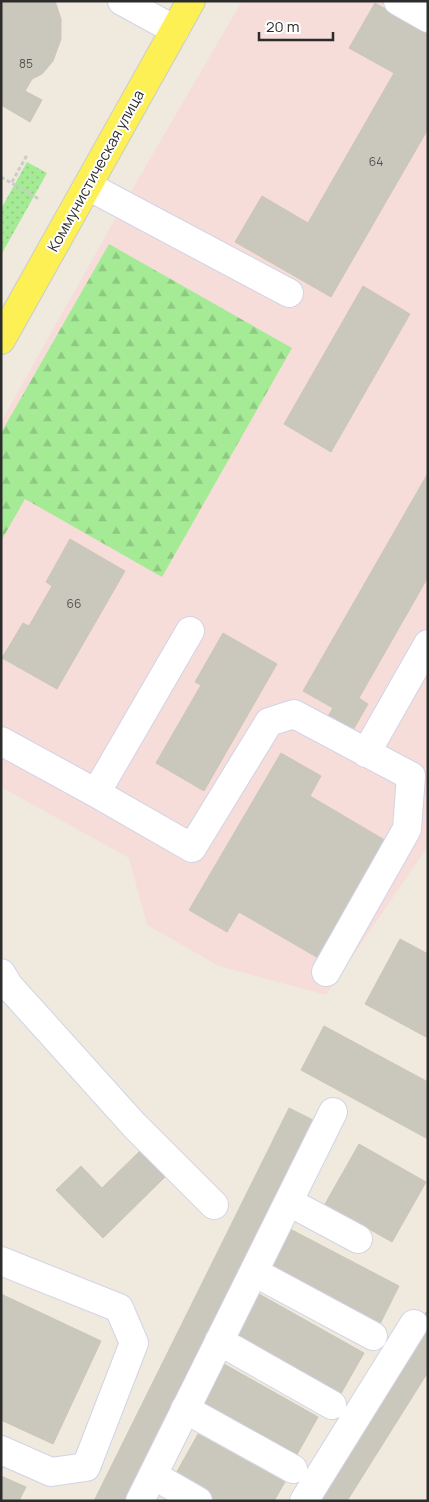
<svg xmlns="http://www.w3.org/2000/svg" width="429" height="1502" font-family="Manrope,sans-serif">
<defs>
<pattern id="grass-dots" width="8" height="8" patternUnits="userSpaceOnUse" patternTransform="scale(1.25)"><rect width="8" height="8" fill="#a5ea95"/><path d="M2 2h.1M6 6h.1" fill="none" stroke="#8ec981" stroke-width="1.8" stroke-linecap="round"/></pattern>
<pattern id="forest-firs" width="22" height="20" patternUnits="userSpaceOnUse" patternTransform="scale(1.25)"><rect width="22" height="20" fill="#a5ea95"/><path d="M5 1l3.5 6h-7zM16 11l3.5 6h-7z" fill="#8ec981"/></pattern>
</defs>
<rect width="100%" height="100%" fill="#efeadd"/>
<!-- medical -->
<path fill="#f6ddda" d="M242,1H428V846L326,995L219,966L147,925L129,858L1,787V422L123,205Z"/>
<!-- grass -->
<path fill="url(#grass-dots)" d="M27,162L47,173L1,255V209Z"/>
<!-- forest -->
<path fill="url(#forest-firs)" d="M109,244L292,348L162,577L25,499L1,541V433Z"/>
<!-- building -->
<path fill="#cac7bd" stroke="#cbc7b6" d="M1,1H55L61,19V39L53,61L42,74L32,79L25,91L42,100L30,122L1,105Z
M375,3L428,33V129L331,297L235,242L262,196L308,223L394,73L349,48Z
M363,286L410,314L331,452L284,424Z
M428,473V577L359,698L368,704L352,732L327,718L333,708L303,691Z
M70,539L125,571L57,689L2,658L23,623L29,626L52,586L46,582Z
M223,633L277,664L204,791L156,763L201,685L195,682Z
M281,753L321,776L310,796L388,842L320,959L239,912L227,932L189,910Z
M400,939L428,954V1038L365,1004Z
M324,1026L428,1082V1139L301,1070Z
M289,1108L313,1120L124,1501H94Z
M359,1144L426,1182L392,1242L325,1204Z
M146,1145L171,1171L103,1238L56,1190L81,1166L102,1188Z
M290,1229L399,1286L378,1328L268,1271Z
M1,1294L101,1341L53,1444L1,1420Z
M259,1294L364,1353L339,1397L234,1338Z
M426,1312L428,1313V1372L347,1501H308Z
M224,1364L318,1417L295,1458L200,1405Z
M198,1434L285,1482L274,1501H216L174,1477Z
M1,1476L26,1487L19,1501H1Z"/>
<g fill="none" stroke-linecap="round" stroke-linejoin="round">
<defs>
<path id="minor" d="M122,1L175,30
M398,1L428,18
M88,186L289,293
M1,741L96,793L192,848L269,722L294,714L411,776L407,829L326,972
M366,753L428,644
M96,793L190,631
M1,973L9,986L134,1125L214,1205
M289,1202L358,1239
M1,1261L119,1308L134,1343L86,1467L51,1472L1,1450
M254,1272L373,1336
M219,1341L332,1405
M185,1409L293,1469
M153,1475L198,1501
M140,1501L333,1112
M304,1501L414,1324"/>
<path id="major" d="M1,340L191,1"/>
</defs>
<!-- minor casing -->
<use href="#minor" stroke="#d2d3e6" stroke-width="30"/>
<!-- major casing -->
<use href="#major" stroke="#ccc" stroke-width="30"/>
<!-- path -->
<path stroke="#ccc" stroke-width="3" stroke-dasharray="4 2.5" stroke-linecap="butt" d="M1,177L39,199
M12,182L27,155"/>
<!-- minor -->
<use href="#minor" stroke="#fff" stroke-width="28"/>
<!-- major -->
<use href="#major" stroke="#fdf054" stroke-width="28"/>
</g>
<g text-anchor="middle" stroke-width="4" stroke-linejoin="round" paint-order="stroke">
<!-- number labels -->
<g font-size="12" fill="#545350">
<text x="26" y="68">85</text>
<text x="376" y="166">64</text>
<text x="74" y="608">66</text>
</g>
<!-- street labels -->
<g font-size="15" fill="#2c2c2c" stroke="#fff">
<text transform="translate(96 171) rotate(-61)" y="5">Коммунистическая улица</text>
</g>
</g>
<!-- border -->
<rect width="429" height="1502" fill="none" stroke="#2c2c2c" stroke-width="5"/>
<!-- scale -->
<path d="M259 32v8h74v-8" fill="none" stroke="#2c2c2c" stroke-width="2.5"/>
<text x="266" y="32" font-size="15" fill="#2c2c2c" stroke="#ffffff" stroke-width="4" paint-order="stroke">20 m</text>
</svg>
